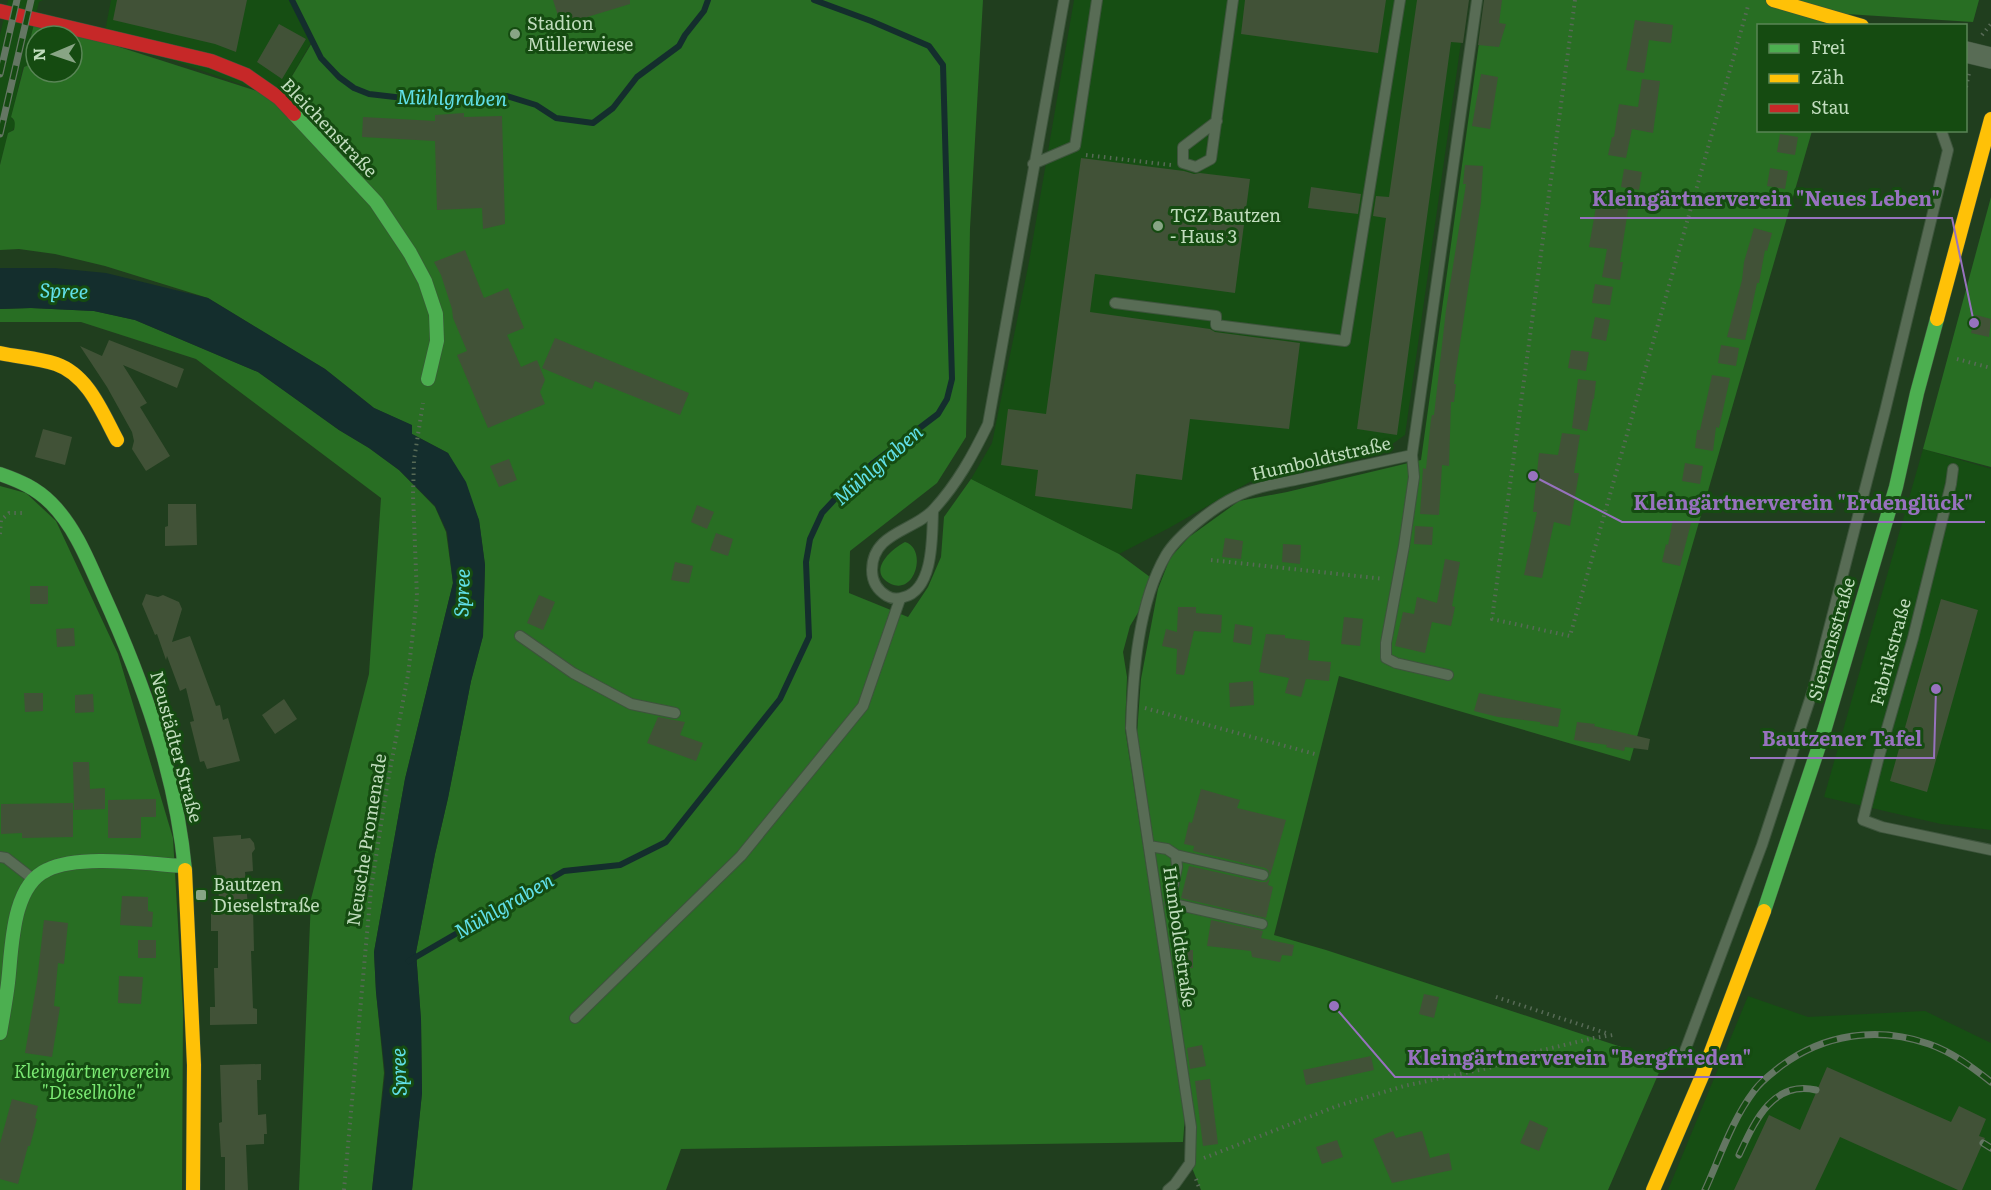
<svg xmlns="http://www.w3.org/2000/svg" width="1991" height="1190" font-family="Literata,serif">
<rect width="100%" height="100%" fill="#203e1e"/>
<!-- built -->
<path fill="#164e13" d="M8,0H43L39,2L27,52L31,58L30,61L29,65L23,67L11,117L15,122V126L13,130L8,133L0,164V35Z
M111,0H292L312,41L279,98L104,36Z
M1074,0H1467L1405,435L1388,447L1274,468L1169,528L1119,554L971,479L992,443L1029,262Z
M1923,449L1991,469V830L1941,824L1824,797Z
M1748,996L1808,1017L1925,1011L1991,1043V1190H1668Z"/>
<!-- green -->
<path fill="#286e23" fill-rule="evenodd" d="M292,0H983L970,228L966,437L937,483L850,551L849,593L908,617L928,587L941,557L944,517L971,479L1119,554L1150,577L1142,606L1130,626L1123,652L1127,677L1125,729L1185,1116L1183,1142L681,1149L666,1190H412L422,1093L421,1020L416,952L435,854L448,798L471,681L483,636L485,565L479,520L448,453L412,434L411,425L374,408L325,369L208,298L105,266L55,254L19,249L0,250V165L8,133L14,130C15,125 16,120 11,117L24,67L29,65L31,58L27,52L35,20L279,98L313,41ZM36,36H72V72H36Z
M1485,0H1979L1973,22L1846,14L1842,25L1758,26V130L1812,131L1630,761L1339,676L1274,935L1326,950L1664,1061L1608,1190H1201L1190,1163L1191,1127L1137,733L1141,679L1158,589L1170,558L1189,537L1239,501L1287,492L1421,460Z
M1991,197V467L1923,449Z
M31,308L94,311L135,320L258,372L339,430L369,448L399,470L435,507L446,532L453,583L405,779L374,952L376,992L384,1073L372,1190H299L311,899L369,674L381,498L196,359L81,322H0V309Z
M0,486L26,493L56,521L118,654L173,838L183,1011L182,1190H0Z
M905,542C927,548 916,595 891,584C866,572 891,549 905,542Z"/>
<!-- water -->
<path fill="#142e2d" d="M0,268H55L106,273L208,298L325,369L374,408L412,425V434L448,453L466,482L479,520L485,565L483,636L471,681L448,798L435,854L416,952L421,1020L422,1093L412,1190H372L385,1073L376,992L374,952L405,779L453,583L447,532L435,506L399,470L369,448L339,430L258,372L135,320L94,311L31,308L0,309Z"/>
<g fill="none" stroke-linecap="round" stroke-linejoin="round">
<!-- stream -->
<path stroke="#142e2d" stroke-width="6" d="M292,0L321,58L339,77L354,88L369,94L421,100L507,96L536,105L556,118L593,123L613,108L637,77L679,46L685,35L704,11L708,0
M409,961L564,871L620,865L666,842L780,699L809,637L806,562L810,539L822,513L848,485L872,464L938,414L947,399L952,379L943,65L929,46L871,21L814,0"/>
</g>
<!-- building -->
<path fill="#415237" d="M117,0H247L236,52L215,44L113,20Z
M553,0H630V4L561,25Z
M1245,0H1386L1378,53L1241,34Z
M1417,0H1469L1463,43L1451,42L1397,435L1357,429L1386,218L1373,216L1376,196L1389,197Z
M1484,0H1502L1499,23L1506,24L1499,47L1478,45Z
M1635,20L1673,25L1671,43L1649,40L1644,73L1626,70Z
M279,24L306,39L282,79L257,62Z
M1481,74L1498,77L1490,129L1472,126Z
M1642,79L1660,81L1653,133L1632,129L1626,158L1608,155L1612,137H1614L1619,104L1638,107Z
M464,113V117L502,116L505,224L483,229L482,208L437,210L435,141L362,137L363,117L435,121V115Z
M1780,134L1798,137L1795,155L1777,152Z
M1081,158L1184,171L1194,174L1200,173L1250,179L1235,293L1095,274L1090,312L1210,329L1215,332L1300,343L1289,429L1190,419L1182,480L1136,474L1132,509L1035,496L1038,470L1001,465L1008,409L1046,414Z
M1465,165L1483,166L1481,202L1454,384H1456L1454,402H1451L1449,466L1442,465L1439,515L1420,514L1423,468L1426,469L1431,419L1432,415H1434L1446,310L1466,184H1463Z
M1770,168L1788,171L1785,189L1767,186Z
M1624,169L1642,172L1639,190L1621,187Z
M1311,187L1361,194L1358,214L1308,208Z
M1611,194L1630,197L1620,262H1623L1620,280L1602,277L1607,249L1589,247L1597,201L1610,203Z
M1754,228L1772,233L1767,251L1765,250L1759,283H1757L1745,340L1727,337L1742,280L1744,262Z
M465,250L484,298L508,288L524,328L507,335L521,367L537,360L545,380L540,392L545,404L488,428L457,355L467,351L453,318L452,309L441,275L434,262Z
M1595,284L1613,287L1610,305L1592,303Z
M1976,315L1991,319L1989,337L1971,333Z
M1595,317L1610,320L1606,341L1591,338Z
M555,338L689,393L680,415L595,381L592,389L542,368Z
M109,340L184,369L177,388L123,365L147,403L140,407L170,456L146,471L132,449L134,441L132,432L107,387L80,346L102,356Z
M1721,345L1739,348L1736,366L1718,363Z
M1571,350L1589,352L1586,371L1568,368Z
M1712,375L1730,378L1719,428L1716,427L1713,451L1695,448L1697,430H1700Z
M1578,379L1596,381L1594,399H1593L1587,431L1572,428Z
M43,429L72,437L65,465L35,457Z
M1562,433L1580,435L1574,473H1579L1570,526L1554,522L1542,578L1524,575L1537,512H1533L1539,453L1558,455Z
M509,459L517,480L499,487L490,466Z
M1685,463L1703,466L1700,484L1682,481Z
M168,504H196L197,545L165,546V527L168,526Z
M697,505L714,512L707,529L691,522Z
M1673,520L1691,523L1680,566L1662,562L1666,544L1668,545Z
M1415,526L1433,527L1432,545L1414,544Z
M716,533L733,539L728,556L710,550Z
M1225,538L1243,541L1241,559L1222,557Z
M1283,544L1301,545L1300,564L1282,562Z
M1445,559L1460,562L1452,606L1455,607L1451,626L1432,622L1425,653L1395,646L1403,612L1414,614L1417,597L1437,603Z
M675,562L693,566L689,583L671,580Z
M30,586H48V604H30Z
M146,594L158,597L163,595L179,602L182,609L172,642L190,636L216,706L220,705L223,720L228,718L240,761L207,769L204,761L200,762L190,722L194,721L186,688L180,691L167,656L166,660L157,634L155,635L142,604Z
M539,595L555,602L543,630L527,623Z
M1941,599L1978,610L1927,792L1890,781Z
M1178,607H1196V613L1222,615L1221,633L1194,631L1184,675L1176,674L1177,649L1162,646L1166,629L1177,632Z
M1344,617L1363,619L1360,646L1341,644Z
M1235,624L1253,627L1251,645L1233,642Z
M74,628L75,646L57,647L56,629Z
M1266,634L1285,635V638L1310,641L1308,660L1331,662L1329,681L1306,679L1301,697L1285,693L1289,678L1259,672Z
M1253,681L1254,705L1230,707L1229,683Z
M24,693H43V711L25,712Z
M1479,693L1561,709L1558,727L1540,724V722L1498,717L1474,711Z
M93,694L94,712L75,713V695Z
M284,699L297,719L275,734L262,715Z
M658,717L685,722L680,735L703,743L696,761L647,743Z
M1577,722L1595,724L1594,726L1650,739L1648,750L1625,747L1624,751L1606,747L1607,745L1574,740Z
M73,762H89L90,789L105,788V809L74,810Z
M1201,789L1240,800L1237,808L1286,820L1270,876L1268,870L1265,868L1193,851L1194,846L1184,844L1189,822L1192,823Z
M156,799V817H141V838H108V800Z
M73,803V837L22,838V833L1,834V804Z
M241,835V839L250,838L254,843L255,849L252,853L253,871L245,872L248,907H253L254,951H251L253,1008L257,1009V1024L210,1025V1007H215L214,968H218V931H211V914H217L216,908H220L213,837Z
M1189,866L1261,882H1266L1270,878L1268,885L1273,887L1266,918L1181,898Z
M122,896L148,897V911L153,912L152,927L120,925Z
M44,920L68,923L64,964L58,963L54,1006L60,1007L52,1057L25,1053L37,981Z
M1211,920L1263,931L1261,938L1294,945L1292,956L1282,955L1280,962L1252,957L1251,951L1207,946Z
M138,940H156V958H138Z
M1175,950H1193V968L1176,969Z
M119,976L143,977L141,1004L118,1003Z
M1424,994L1439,997L1434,1018L1419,1014Z
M1202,1045L1206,1066L1190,1069L1187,1048Z
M1371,1056L1374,1070L1306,1085L1303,1070Z
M261,1064V1080H257L258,1115L266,1114L267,1134H264V1144L246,1145L248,1190H225V1157H221L219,1123L222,1122L220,1065Z
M1827,1067L1951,1122L1959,1106L1986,1119L1979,1136L1985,1138L1962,1190H1958L1840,1137L1815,1190H1734L1769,1115L1800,1130Z
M1210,1079L1218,1144L1203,1146L1195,1081Z
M12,1099L38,1106L35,1118L37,1119L30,1146H28L18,1184L0,1179V1143Z
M1530,1120L1548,1128L1539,1151L1520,1143Z
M1393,1131L1396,1138L1422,1131L1430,1158L1449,1153L1452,1170L1392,1183L1373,1139Z
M1337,1140L1343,1157L1322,1164L1316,1147Z"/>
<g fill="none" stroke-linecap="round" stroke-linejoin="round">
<defs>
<path id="lane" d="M1217,121L1183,147V163L1196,167L1211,159L1233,0
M1033,164L1075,146L1097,0
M1115,303L1216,316V325L1345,341L1400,0
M1953,469L1951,484L1913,638L1878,760L1863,820L1882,827L1991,850
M933,512C932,536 934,589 904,597C899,599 892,599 887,596C877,590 872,581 872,570C872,532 915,531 934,509C957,484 973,455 988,424L1064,0
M520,636L573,673L631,704L675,713
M1448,675L1396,663L1386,658V643L1404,546L1414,477L1412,455L1477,0
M1149,846L1167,849L1176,855L1263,875
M1176,855L1177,867L1170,903L1262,924
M0,857L6,858L33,879
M575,1018L741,856L863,706L900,599
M1683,1056L1762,845L1814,687L1885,411L1948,150L1941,130
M1168,1190L1175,1184L1190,1163L1191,1127L1131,728C1133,674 1138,603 1166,555C1178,535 1214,507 1235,497C1256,486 1282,483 1305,478C1341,470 1376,463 1412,455"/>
<path id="street" d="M1966,52L1991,58"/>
<path id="fast" d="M294,114L376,202L410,253L425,281L436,314L437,341L428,379
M0,474C20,481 36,488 51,503C76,528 89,563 103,594C143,682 176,774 185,870
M1764,911L1825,728L1896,487L1917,393L1937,319
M0,1033C3,1016 6,1000 8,983C12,950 11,886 47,870C80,854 147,864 184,866"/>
<path id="slow" d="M1773,0L1862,26
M1937,319L1991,119
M0,353C18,357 38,358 56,364C88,375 102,412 117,440
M185,870L194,1065L193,1190
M1653,1190L1702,1076L1764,911"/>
<path id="jam" d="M0,11L211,61L246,75L279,98L294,114"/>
</defs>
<!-- lane casing -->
<use href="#lane" stroke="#3d543c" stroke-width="12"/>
<!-- street casing -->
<use href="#street" stroke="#3d543c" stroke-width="22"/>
<!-- fast casing -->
<use href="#fast" stroke="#3d543c" stroke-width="15"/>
<!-- slow casing -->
<use href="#slow" stroke="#3d543c" stroke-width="15"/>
<!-- jam casing -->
<use href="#jam" stroke="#3d543c" stroke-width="15"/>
<!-- path -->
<path stroke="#576a56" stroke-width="4" stroke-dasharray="1.5 4.5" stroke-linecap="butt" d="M1575,0L1492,619L1570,636L1748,6
M1982,35L1991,24
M1966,87L1969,73
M1086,155L1171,165
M1957,359L1991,368
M1919,493L1935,498
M0,534L1,520L9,513H23
M1211,560L1384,579
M1145,708L1315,754
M1496,997L1609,1034
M1204,1158L1337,1106L1404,1086L1489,1068L1522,1055L1594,1038L1613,1035
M1196,1179L1200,1190
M344,1190L371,889L387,786L408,675L417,597L413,495L414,460L423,403"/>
<!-- lane -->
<use href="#lane" stroke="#586c55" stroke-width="10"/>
<!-- street -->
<use href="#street" stroke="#586c55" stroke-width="21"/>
<!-- fast -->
<use href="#fast" stroke="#4caf50" stroke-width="14"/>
<!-- slow -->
<use href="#slow" stroke="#ffc107" stroke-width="14"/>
<!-- jam -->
<use href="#jam" stroke="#c62828" stroke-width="14"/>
<defs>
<path id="rail" d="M0,74L17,0
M0,134L31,0
M1983,1143L1991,1148
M1739,1155C1754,1123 1772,1080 1816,1090
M1705,1190C1720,1157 1732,1120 1754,1091C1761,1081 1771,1074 1781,1066C1824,1034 1877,1026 1929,1044C1952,1052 1972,1067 1991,1082"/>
</defs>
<!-- rail casing -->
<use href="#rail" stroke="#647663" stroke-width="7"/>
<!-- rail -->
<use href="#rail" stroke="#154b11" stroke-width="4.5" stroke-dasharray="14" stroke-linecap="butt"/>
</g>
<!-- markers -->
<g fill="#88a585" stroke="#154b11" stroke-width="2">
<circle cx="515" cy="34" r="6"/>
<circle cx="1158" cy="226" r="6"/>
<rect x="195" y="889" width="12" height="12" rx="3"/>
</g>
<g text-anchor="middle" stroke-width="6" stroke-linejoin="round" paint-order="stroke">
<!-- poi labels -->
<g font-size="18" fill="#c0dcbd" stroke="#154b11" text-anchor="start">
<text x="527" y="30">Stadion<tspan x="527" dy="21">Müllerwiese</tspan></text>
<text x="1170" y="222">TGZ Bautzen<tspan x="1170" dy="21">- Haus 3</tspan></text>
<text x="213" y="891">Bautzen<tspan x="213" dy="21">Dieselstraße</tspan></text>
</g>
<!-- street labels -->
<g font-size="18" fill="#c0dcbd" stroke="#154b11">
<text transform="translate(329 128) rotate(46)" y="6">Bleichenstraße</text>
<text transform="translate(1321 459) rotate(-13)" y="6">Humboldtstraße</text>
<text transform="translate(1832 639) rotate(-74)" y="6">Siemensstraße</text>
<text transform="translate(1891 652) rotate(-75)" y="6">Fabrikstraße</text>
<text transform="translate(176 747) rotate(75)" y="6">Neustädter Straße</text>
<text transform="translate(367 840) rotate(-81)" y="6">Neusche Promenade</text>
<text transform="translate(1179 937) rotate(82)" y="6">Humboldtstraße</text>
</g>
<!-- park labels -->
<g font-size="18" font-style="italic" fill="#7ae872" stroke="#154b11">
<text x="92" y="1078">Kleingärtnerverein<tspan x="92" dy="21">"Dieselhöhe"</tspan></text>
</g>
<!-- water labels -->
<g font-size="20" font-style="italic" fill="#61e0e9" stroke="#154b11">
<text transform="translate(452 98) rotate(1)" y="7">Mühlgraben</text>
<text transform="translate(64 291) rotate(2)" y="7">Spree</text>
<text transform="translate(878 465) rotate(-41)" y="7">Mühlgraben</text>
<text transform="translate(462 593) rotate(-88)" y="7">Spree</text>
<text transform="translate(504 906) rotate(-30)" y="7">Mühlgraben</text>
<text transform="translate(399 1072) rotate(-92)" y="7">Spree</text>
</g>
</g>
<!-- callouts -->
<path fill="none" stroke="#9772be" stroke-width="2" d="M1974 323L1952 218H1580M1533 476L1622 522H1985M1936 689L1934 758H1750M1334 1006L1395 1077H1763"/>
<g fill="#9772be" stroke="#154b11" stroke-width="2">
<circle cx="1974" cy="323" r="6"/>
<circle cx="1533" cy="476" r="6"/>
<circle cx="1936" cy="689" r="6"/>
<circle cx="1334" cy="1006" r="6"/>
</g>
<g font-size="20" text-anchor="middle" font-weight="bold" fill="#9772be" stroke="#154b11" stroke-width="6" stroke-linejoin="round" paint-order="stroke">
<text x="1766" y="206">Kleingärtnerverein "Neues Leben"</text>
<text x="1803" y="510">Kleingärtnerverein "Erdenglück"</text>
<text x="1842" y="746">Bautzener Tafel</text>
<text x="1579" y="1065">Kleingärtnerverein "Bergfrieden"</text>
</g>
<!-- legend -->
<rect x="1757" y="24" width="210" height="108" fill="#154b11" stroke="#598556" stroke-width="1.5"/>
<rect x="1769" y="44" width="30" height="9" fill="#4caf50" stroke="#598556" stroke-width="1.5"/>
<text x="1811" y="54" font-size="18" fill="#c0dcbd">Frei</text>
<rect x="1769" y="74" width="30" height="9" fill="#ffc107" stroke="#598556" stroke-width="1.5"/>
<text x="1811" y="84" font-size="18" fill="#c0dcbd">Zäh</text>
<rect x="1769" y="104" width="30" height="9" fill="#c62828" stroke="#598556" stroke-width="1.5"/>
<text x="1811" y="114" font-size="18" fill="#c0dcbd">Stau</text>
<!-- north arrow -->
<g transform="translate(54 54) rotate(268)"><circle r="28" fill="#154b11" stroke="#598556" stroke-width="1.5"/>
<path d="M0-4.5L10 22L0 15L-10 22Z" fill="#88a585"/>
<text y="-9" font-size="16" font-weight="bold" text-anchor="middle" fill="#c0dcbd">N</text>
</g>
</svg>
